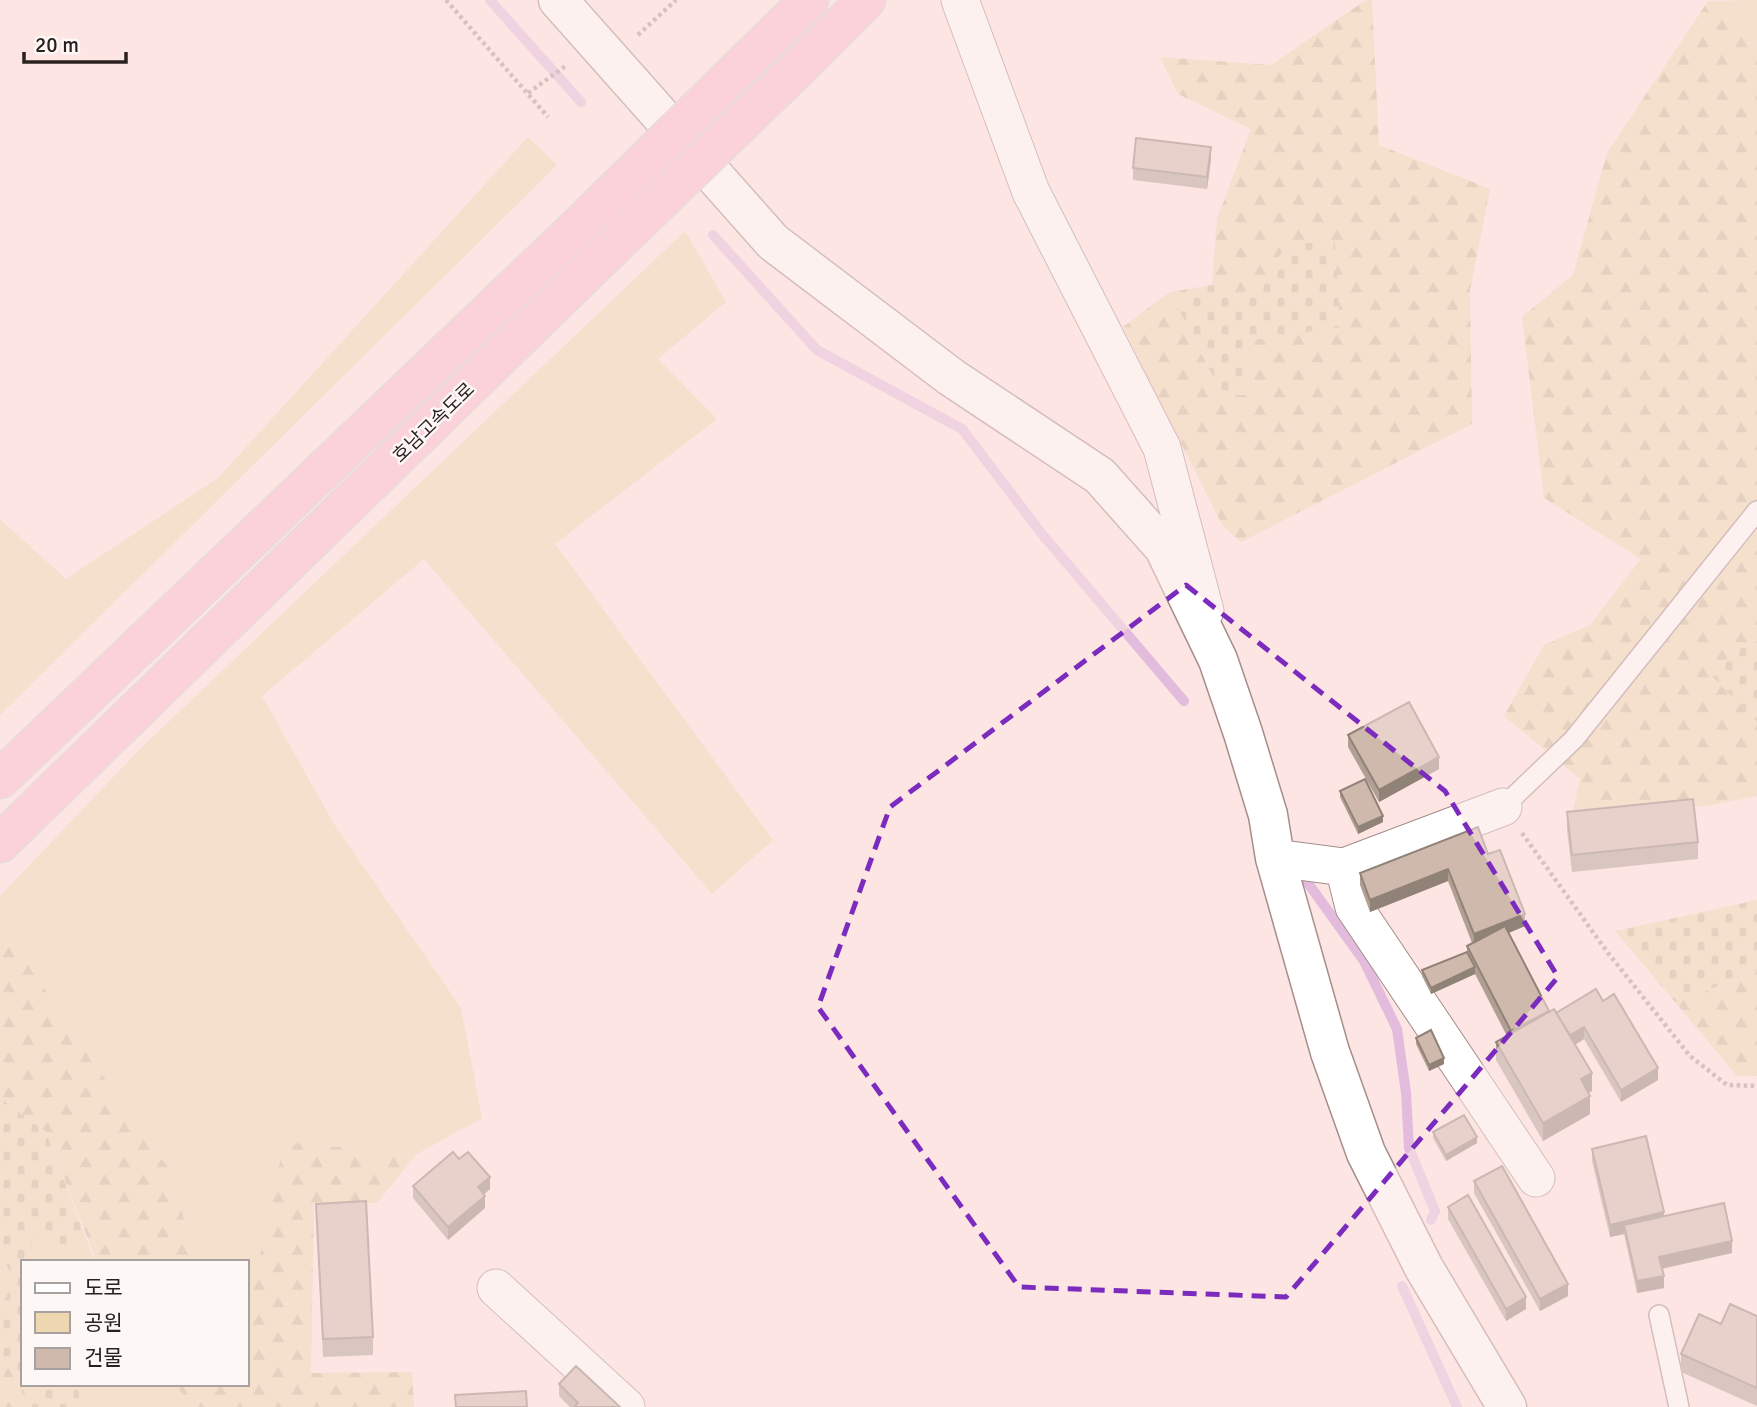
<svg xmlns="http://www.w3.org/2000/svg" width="1757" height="1407" font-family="Signika,'Noto Sans KR',sans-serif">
<defs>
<pattern id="forest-firs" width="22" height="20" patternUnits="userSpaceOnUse" patternTransform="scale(1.75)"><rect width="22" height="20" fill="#eed7b1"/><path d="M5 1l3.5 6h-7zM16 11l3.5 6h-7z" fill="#ccb898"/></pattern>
<pattern id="cemetery-stones" width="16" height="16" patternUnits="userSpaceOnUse" patternTransform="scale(1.75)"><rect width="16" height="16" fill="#eed7b1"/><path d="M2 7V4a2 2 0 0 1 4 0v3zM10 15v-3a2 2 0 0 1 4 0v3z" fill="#ccb898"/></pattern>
</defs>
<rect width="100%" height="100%" fill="#fce5e3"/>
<!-- green -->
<path fill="#eed7b1" d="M1757,0V49L1708,1Z
M528,137L557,165L0,715V519L66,579L218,478Z
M685,231L726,302L658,359L717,419L555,544L773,840L712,894L424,559L262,696L334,824L461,1008L482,1118L417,1154L284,1142L252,1293L247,1290V1262H199L191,1257L176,1178L134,1122L0,923V896L141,748Z
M30,1233L92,1254L97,1262H37Z
M0,1252L15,1282L0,1306Z
M78,1384H174L194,1407H80Z"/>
<!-- forest -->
<path fill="url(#forest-firs)" d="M1366,0H1372L1379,145L1490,189L1470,290L1472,424L1241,542L1222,525L1123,327L1170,292L1222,394L1249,395L1246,341L1288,243L1256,294L1212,285L1217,219L1251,129L1178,94L1160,57L1271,65Z
M1708,1L1757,49V641L1745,645L1710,673L1757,722V796L1707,806L1572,816L1580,779L1504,716L1544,645L1590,625L1641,559L1544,498L1522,317L1573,275L1607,153Z
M0,923L134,1122L176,1178L191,1257L199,1262H97L46,1132L0,1098Z
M1757,970V1076H1737L1676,1003Z
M284,1142L417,1154L377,1203H314L311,1373L412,1372L414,1407H194L174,1384H247V1290L252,1293Z
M0,1352L30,1407H0Z"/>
<!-- cemetery -->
<path fill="url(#cemetery-stones)" d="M1288,243H1335L1340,327L1247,341L1249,395L1222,394L1170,292L1212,285L1256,294Z
M1757,641V722L1709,673L1745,645Z
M1757,900V970L1676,1003L1615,931Z
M0,1098L46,1132L92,1254L30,1234L37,1262H23V1384H78L80,1407H30L0,1352V1306L15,1282L0,1252Z"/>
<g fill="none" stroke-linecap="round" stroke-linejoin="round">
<!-- stream -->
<path stroke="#e3bcdd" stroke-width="10" d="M490,0L581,102
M713,235L817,350L962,429L1042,534L1184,701
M1300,872L1364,961L1397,1029L1406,1093L1409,1148L1435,1211L1431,1220
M1402,1286L1457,1407"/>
<defs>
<path id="lane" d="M1503,807L1574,739L1757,511
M1659,1315L1679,1407"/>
<path id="street" d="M960,0L1031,192L1162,448L1205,611
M1275,858L1344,867L1503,807
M1344,867L1354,907L1536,1178
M496,1288L626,1407"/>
<path id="secondary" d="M558,0L773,242L951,377L1100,476L1164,548L1218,660L1243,733L1268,815L1275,858L1330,1052L1366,1153L1424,1268L1507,1407"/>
<path id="highway" d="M751,57L809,0
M794,72L866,0
M0,779L584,221
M0,843L625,235"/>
</defs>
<!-- lane casing -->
<use href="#lane" stroke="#a68d8a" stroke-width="22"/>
<!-- street casing -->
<use href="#street" stroke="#a68d8a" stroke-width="39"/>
<!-- secondary casing -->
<use href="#secondary" stroke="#a68d8a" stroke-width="41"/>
<!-- highway casing -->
<use href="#highway" stroke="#d0cece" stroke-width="41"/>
<!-- path -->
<path stroke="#aa9897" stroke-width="4.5" stroke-dasharray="3.5 3.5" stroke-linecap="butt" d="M446,0L548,117
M638,35L676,0
M528,93L567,65
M1522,833L1608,953L1690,1056L1727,1085L1757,1086"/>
<!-- lane -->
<use href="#lane" stroke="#fff" stroke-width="19"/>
<!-- street -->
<use href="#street" stroke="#fff" stroke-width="37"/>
<!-- secondary -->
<use href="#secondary" stroke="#fff" stroke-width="38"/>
<!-- highway -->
<use href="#highway" stroke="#fcbbcf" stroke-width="38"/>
<defs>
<path id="highway-bridge" d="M584,221L751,57
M625,235L794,72"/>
</defs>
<!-- highway-bridge casing -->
<use href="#highway-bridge" stroke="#d0cece" stroke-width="41" stroke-linecap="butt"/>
<!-- highway-bridge -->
<use href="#highway-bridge" stroke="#fcbbcf" stroke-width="38"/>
</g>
<!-- wall -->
<path fill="#b29f94" d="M1211,159L1207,189L1133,180V168Z
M1348,735L1439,769L1379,802L1348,747Z
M1340,791L1383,822L1358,834L1340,797Z
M1567,812L1698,842V859L1572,872L1567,830Z
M1488,854L1525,926L1509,933L1549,1011L1556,1013L1603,1001L1658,1080L1621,1102L1584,1039L1575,1045L1592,1091L1588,1092L1590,1114L1543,1141L1496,1060V1042L1507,1036L1475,974L1431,994L1422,976V970L1467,952V946L1472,943L1448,881L1370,912L1360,885V873Z
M1416,1038L1444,1064L1429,1071L1416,1044Z
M1433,1132L1477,1143L1446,1161L1433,1138Z
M1592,1149L1664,1216L1732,1253L1662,1269L1664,1288L1637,1293L1624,1234L1610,1237L1592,1161Z
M459,1159L490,1189L484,1194L485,1208L448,1240L413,1198V1186Z
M1474,1181L1568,1296L1540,1311L1474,1193Z
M316,1204L373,1337V1355L323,1357Z
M1448,1207L1526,1309L1506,1321L1448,1219Z
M1757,1316V1406L1681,1372V1354Z
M559,1384L620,1407H570L559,1396Z"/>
<!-- shaded-wall -->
<path fill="#918278" d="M1211,147V159L1207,189V177Z
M1439,757V769L1379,802V790Z
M1383,816V822L1358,834V827Z
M1448,869V881L1370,912V900Z
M1525,914V926L1474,947V934Z
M1475,967V974L1431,994V988Z
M1584,1027V1039L1567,1049V1037Z
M1444,1058V1064L1429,1071V1065Z
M1658,1068V1080L1621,1102V1090Z
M1592,1073V1091L1581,1097V1079Z
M1590,1096V1114L1543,1141V1123Z
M1477,1137V1143L1446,1161V1155Z
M490,1177V1189L478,1200V1187Z
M485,1196V1208L448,1240V1227Z
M1664,1212V1224L1624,1225V1234L1610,1237V1225Z
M1732,1241V1253L1659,1269V1257Z
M1664,1276V1288L1637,1293V1281Z
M1568,1284V1296L1540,1311V1299Z
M1526,1297V1309L1506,1321V1309Z"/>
<!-- building -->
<path fill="#cfb9ac" stroke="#918278" stroke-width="2" d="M1136,138L1211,147L1207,177L1133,168Z
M1409,702L1439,757L1379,790L1348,735Z
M1365,779L1383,816L1358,827L1340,791Z
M1693,799L1698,842L1572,855L1567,812Z
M1478,827L1488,854L1500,850L1525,914L1474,934L1448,869L1370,900L1360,873Z
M1505,926L1549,1011L1511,1031L1467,946Z
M1467,952L1475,967L1431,988L1422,970Z
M1596,989L1603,1001L1614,994L1658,1068L1621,1090L1584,1027L1570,1035L1556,1013Z
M1554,1009L1592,1073L1581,1079L1590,1096L1543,1123L1496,1042Z
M1431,1030L1444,1058L1429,1065L1416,1038Z
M1464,1115L1477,1137L1446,1155L1433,1132Z
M1646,1136L1664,1212L1610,1225L1592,1149Z
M453,1152L459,1159L468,1152L490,1177L478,1187L485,1196L448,1227L413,1186Z
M1502,1166L1568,1284L1540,1299L1474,1181Z
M1468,1195L1526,1297L1506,1309L1448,1207Z
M366,1201L373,1337L323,1339L316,1204Z
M1724,1203L1732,1241L1659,1257L1664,1276L1637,1281L1624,1225Z
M1730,1304L1757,1316V1388L1681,1354L1699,1314L1721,1324Z
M576,1366L620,1407H574L578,1403L559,1384Z
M526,1391L527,1407H456L455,1395Z"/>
<!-- marked area -->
<path d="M0 0H1757V1407H0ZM1186,585L1445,791L1558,977L1286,1297L1019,1287L818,1007L890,807Z" fill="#fce5e3" fill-opacity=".55" fill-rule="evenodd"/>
<path fill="none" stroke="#7b2cbf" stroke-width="5" stroke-dasharray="14 9" stroke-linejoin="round" d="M1186,585L1445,791L1558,977L1286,1297L1019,1287L818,1007L890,807Z"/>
<g text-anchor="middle" stroke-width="5" stroke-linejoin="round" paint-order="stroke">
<!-- street labels -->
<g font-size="19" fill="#2a201f" stroke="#fdf7f6">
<text transform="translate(433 422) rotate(-44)" y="7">호남고속도로</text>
</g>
</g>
<!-- legend -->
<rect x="21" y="1260" width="228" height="126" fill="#fdf7f6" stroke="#a9a1a0" stroke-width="2"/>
<rect x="35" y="1283" width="35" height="10" fill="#ffffff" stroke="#a9a1a0" stroke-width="2"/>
<text x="84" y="1295" font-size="21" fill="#2a201f">도로</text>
<rect x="35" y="1312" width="35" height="21" fill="#eed7b1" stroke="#a9a1a0" stroke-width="2"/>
<text x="84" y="1330" font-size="21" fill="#2a201f">공원</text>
<rect x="35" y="1348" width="35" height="21" fill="#cfb9ac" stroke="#a9a1a0" stroke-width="2"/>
<text x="84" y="1365" font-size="21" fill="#2a201f">건물</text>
<!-- scale -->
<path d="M24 52v10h102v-10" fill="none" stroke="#2a201f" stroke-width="3.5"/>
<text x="35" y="52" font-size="21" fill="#2a201f" stroke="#fdf7f6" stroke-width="5" paint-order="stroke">20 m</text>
</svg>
